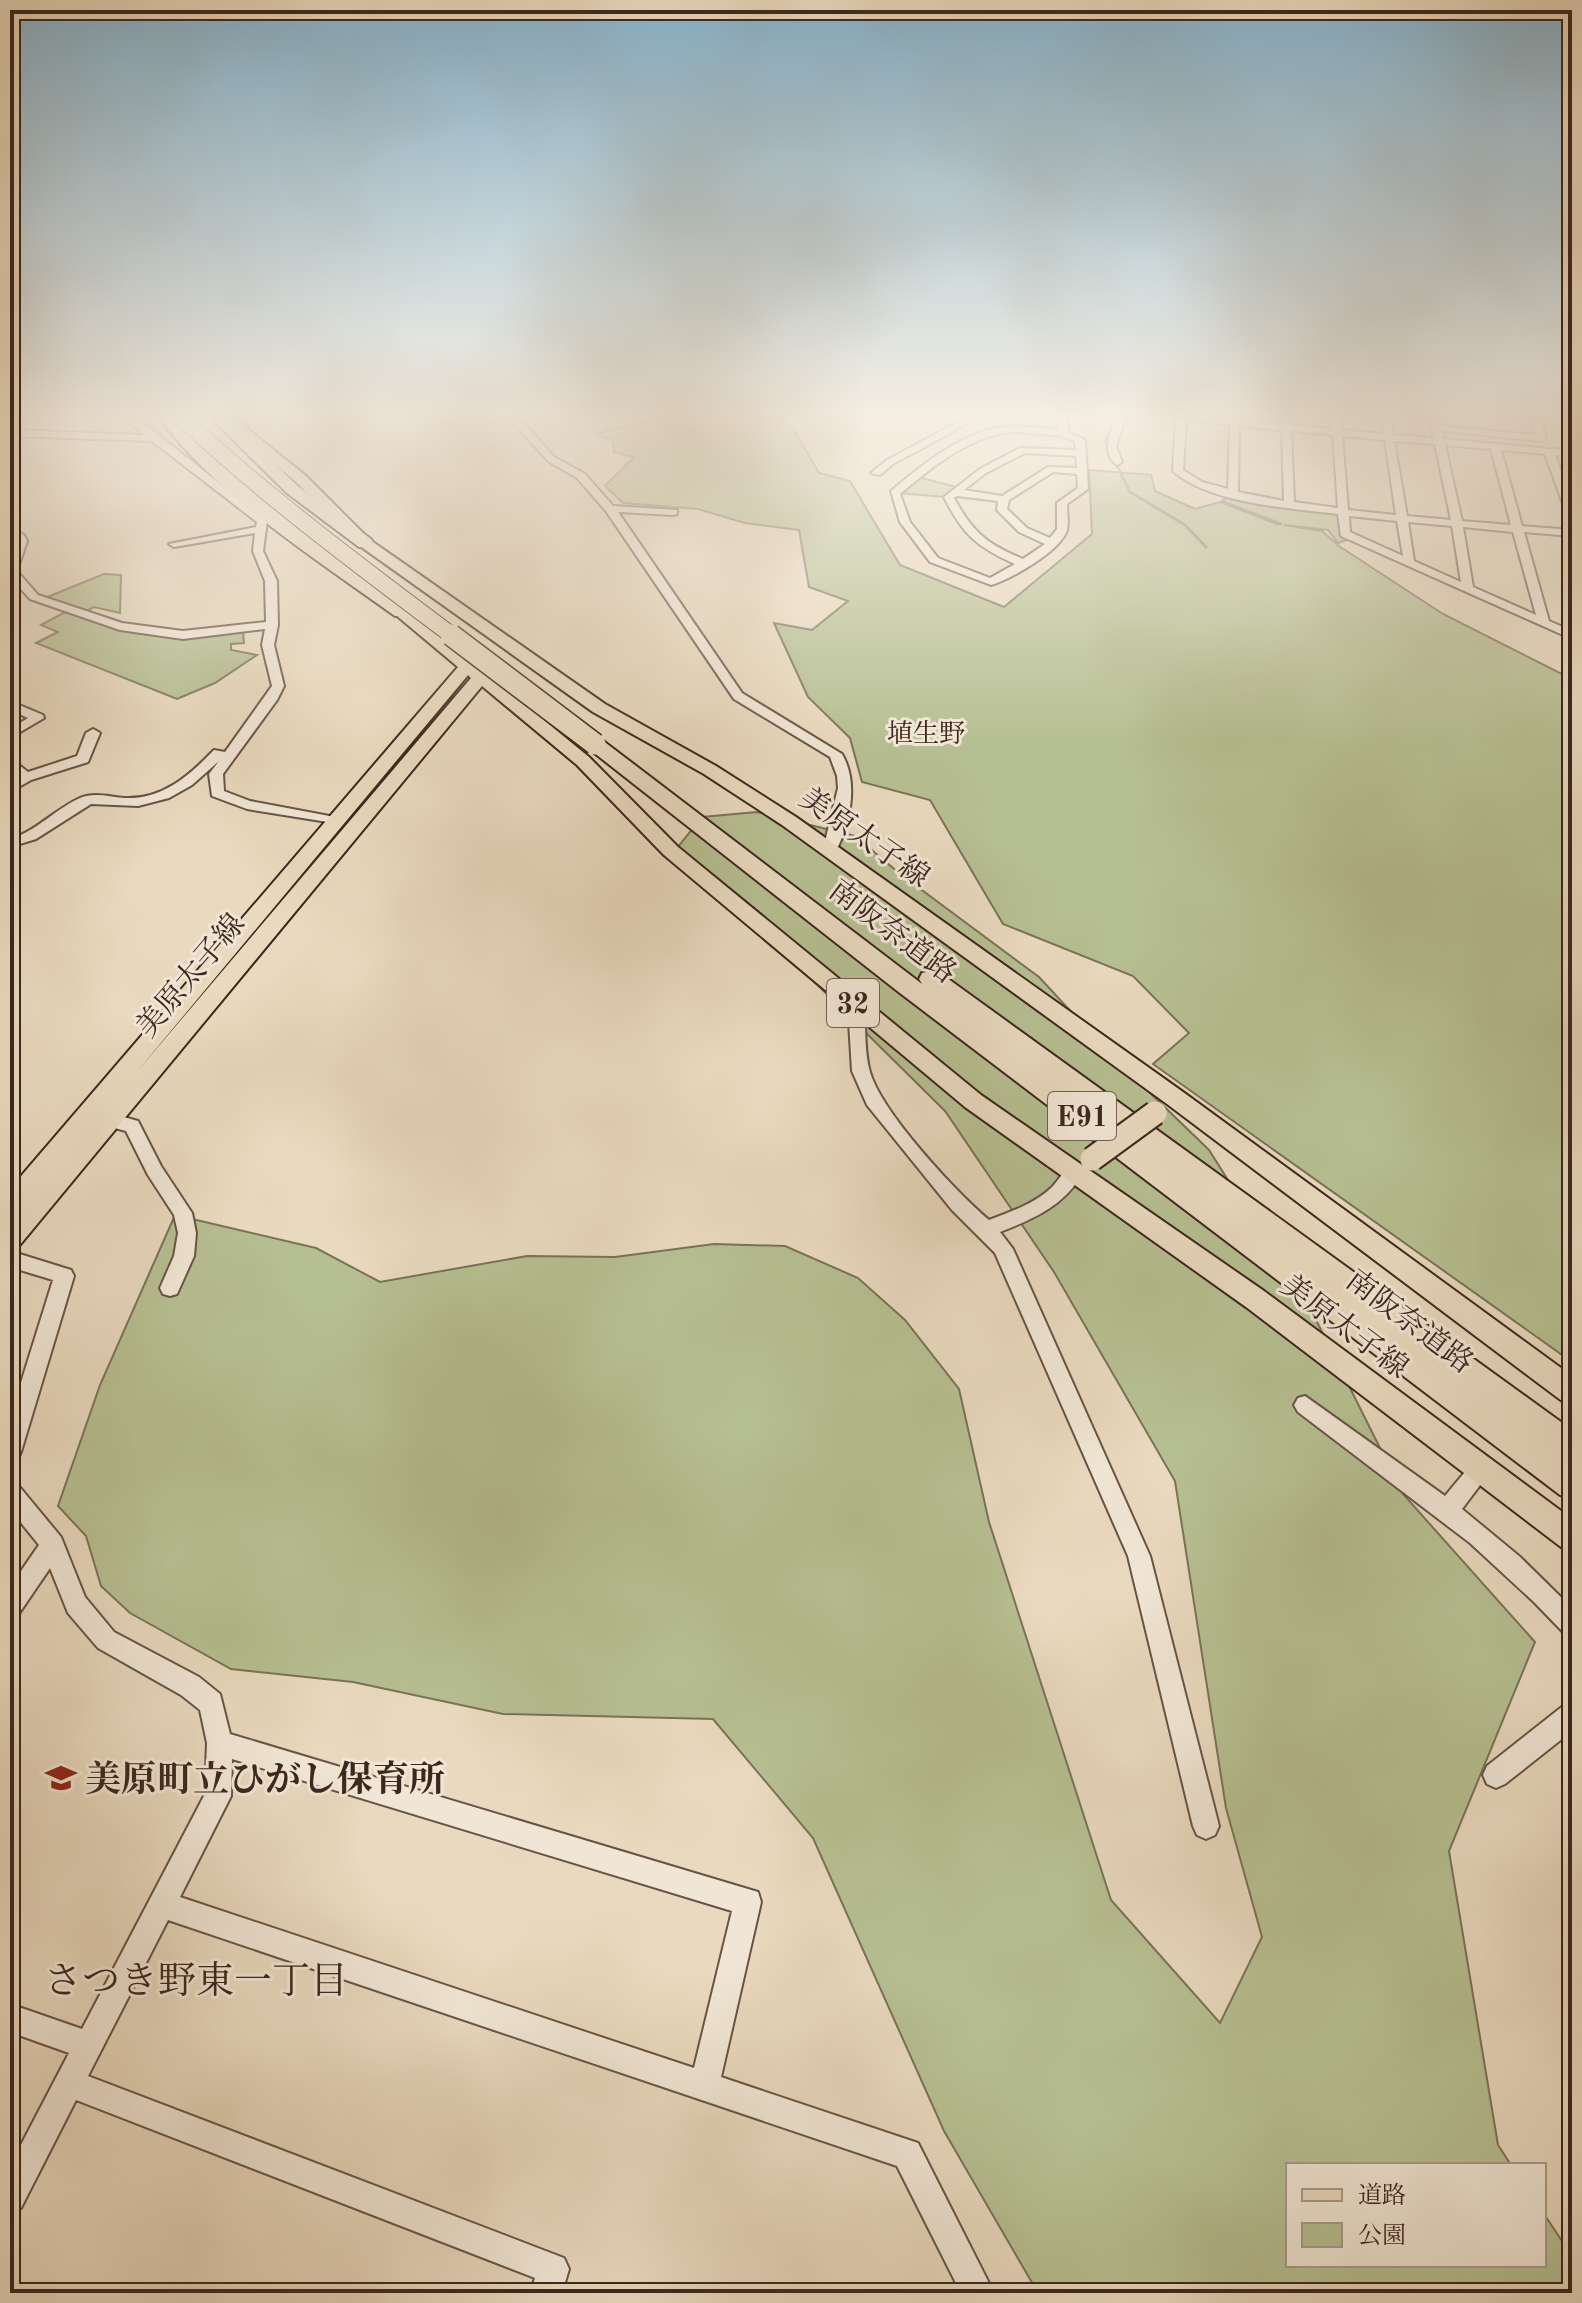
<svg xmlns="http://www.w3.org/2000/svg" width="1582" height="2303" font-family="'Old Standard TT','Noto Serif JP',serif">
<rect width="100%" height="100%" fill="#e9d9be"/>
<filter id="stains"><feTurbulence type="fractalNoise" baseFrequency=".0025" numOctaves="4"/><feColorMatrix values="0 0 0 0 .2 0 0 0 0 .09 0 0 0 0 .02 0 0 0 .5 -.17"/></filter>
<radialGradient id="worn" r=".72"><stop offset=".6" stop-color="#630" stop-opacity="0"/><stop offset="1" stop-color="#630" stop-opacity=".3"/></radialGradient>
<!-- green -->
<path fill="#b6bf92" stroke="#797358" stroke-width="2" d="M655,419H779L794,430L819,473L850,481L900,565L1004,607L1092,534L1089,470L1151,475L1155,491L1195,509L1220,502L1277,524H1282L1222,501L1228,496L1341,514V535L1350,539L1338,543L1328,530L1284,525L1322,531L1339,546L1443,614L1572,679V1362L1153,1064L1189,1033L1133,976L1003,924L930,800L862,782L850,738L808,697L774,623L812,630L848,601L809,587L799,530L745,523L698,509L623,503L605,486L634,457L614,452L613,441L595,434Z
M918,477L956,487L944,497L898,493Z
M104,574L121,575L120,613L94,607L86,611L45,598Z
M67,611L180,638L243,630L244,643L231,644V650L257,655L215,683L177,699L36,643L58,632L41,625Z
M757,812L855,836L899,873L1039,977L1115,1059L1209,1150L1315,1318L1403,1494L1535,1642L1449,1851L1498,2145L1511,2165H1288V2265H1544V2214L1572,2256V2293H1038L944,2131L813,1838L713,1719L503,1714L353,1682L231,1669L130,1613L101,1586L86,1536L58,1506L100,1385L175,1215L316,1248L380,1282L527,1256L615,1257L714,1244L785,1246L858,1278L905,1320L959,1389L989,1522L1111,1900L1220,2023L1262,1937L1226,1808L1175,1481L1054,1272L945,1111L678,847L702,817Z"/>
<g fill="none" stroke-linecap="round" stroke-linejoin="round">
<!-- stream -->
<path stroke="#737f74" stroke-width="3" d="M1115,422L1105,441L1130,492L1185,525L1206,547"/>
<defs>
<path id="minor" d="M125,419H136L160,436L267,521L263,551L277,581L278,625L274,645L284,686L277,700L223,774L224,791L250,801L340,818V824L247,809L212,796L209,774L219,761L192,785L169,798L138,806L91,804L36,839L10,847V839C37,831 55,809 80,798C95,792 109,797 124,798C162,800 189,776 214,750L225,752L272,686L262,645L265,629L183,639L120,630L30,599L10,577V559L17,541L10,536V528L24,535L27,541L17,571L38,595L122,623L183,631L266,622L265,581L253,551L255,533L174,547L169,544L256,527L257,522L152,441L10,436V430L144,435Z
M510,419H520L554,457L585,474L613,506L677,510V514L673,515L618,512L742,693L842,754C859,783 850,824 835,853H825L823,850L838,788L837,776L830,757L734,699L606,511L577,478L548,461Z
M964,419H976L893,464L880,475L871,473L887,460Z
M1059,419H1067L1068,432L1085,440L1088,489L1067,504C1067,512 1069,522 1067,530C1061,551 1011,579 991,585L930,562L900,522L891,491C921,466 961,433 1001,427C1020,425 1039,428 1058,430ZM1020,432L1061,436L1075,441L1076,450L1020,448L980,469L944,497C963,535 977,547 1015,564L990,578L938,558L910,522L900,494C933,466 976,431 1020,432ZM1025,453L1076,456L1077,468L1048,467L1002,496L964,490L986,473ZM1053,472L1077,474L1078,488L1057,503V529L1050,538L1027,528L1007,509L1009,500ZM957,496L998,501L997,510L1019,532L1045,544L1023,559C987,544 973,533 954,498Z
M1115,419H1125L1116,446L1122,462L1117,465C1101,453 1110,436 1115,419Z
M1176,419H1240L1282,425L1281,419H1291V425L1332,429L1331,419H1341L1342,430L1384,434L1381,419H1391L1393,435L1434,438L1429,419H1439L1440,426L1535,435L1530,419H1540L1546,438L1541,441L1442,431L1444,439L1572,451V457L1555,455L1572,501V518L1567,515L1545,454L1501,450L1522,526L1572,530V536L1524,532L1549,621L1572,631V639L1341,536L1338,514C1290,508 1210,504 1173,471ZM1186,419L1230,425L1228,489L1202,482L1183,470ZM1239,426L1282,430L1284,501L1238,492ZM1291,431L1333,435L1338,508L1294,502ZM1342,436L1385,440L1396,515L1348,510ZM1394,441L1435,444L1451,520L1407,516ZM1445,445L1491,449L1511,525L1462,521ZM1349,516L1397,521L1403,556L1350,532ZM1408,522L1452,526L1461,582L1414,561ZM1463,527L1513,532L1536,615L1473,587Z
M10,701L43,715L44,718L10,738V729L28,718L10,710Z
M93,729L100,733L88,762L31,780L10,792V782L18,777L10,769V758L28,772L77,756L86,733Z
M856,999L864,1005C866,1026 864,1052 870,1072C882,1113 956,1192 989,1220C1010,1212 1034,1204 1051,1188C1061,1179 1064,1164 1079,1169L1082,1174C1064,1206 1033,1219 1000,1232L1013,1249L1150,1556L1219,1826L1215,1835L1206,1839L1197,1835L1193,1826L1128,1556L995,1253L952,1210L867,1105L852,1071L848,1005Z
M109,1113L138,1121L161,1166L192,1213L196,1233L194,1256L177,1294L170,1296L163,1294L160,1288L174,1256L178,1233L174,1215L148,1175L126,1131L103,1125L100,1120L103,1115Z
M10,1251L71,1270L74,1276L21,1452L18,1459L10,1462V1418L53,1280L10,1267Z
M1305,1396L1445,1496L1474,1461L1482,1458L1490,1461L1493,1468L1462,1509L1519,1556L1572,1608V1637L1564,1633L1534,1602L1470,1543L1298,1412L1294,1405L1298,1398Z
M10,1482L18,1485L61,1537L85,1597L114,1632L199,1677L220,1694L230,1734L758,1892L761,1902L721,2077L918,2143L994,2293H961L897,2166L168,1920L88,2076L564,2258L569,2269L562,2293H530L535,2278L76,2100L21,2208L10,2212V2166L69,2053L10,2032V2004L82,2029L205,1794L207,1743L200,1710L181,1695L98,1648L68,1613L50,1568L18,1615L10,1619V1587L39,1545L10,1509ZM232,1759L732,1911L694,2068L180,1897L231,1796Z
M1572,1703V1731L1505,1784L1496,1788L1487,1784L1483,1775L1487,1766L1563,1706Z"/>
<path id="major" d="M221,419H235L305,475L370,540L605,704L716,766L796,817L1183,1092L1572,1376V1404L1562,1401L1167,1104L782,825L704,774L593,712L360,546L295,481Z
M207,456H217L336,550V556H326L207,462Z
M383,592L466,657L470,653H482L484,656L477,666L480,668L483,664H495L497,667L490,676L589,757L678,847L981,1095L1264,1291L1572,1519V1551L1561,1547L1246,1307L965,1107L664,855L577,765L482,686L19,1246L10,1249V1221L16,1214L10,1216V1189L458,667L378,600L375,597ZM468,675L471,678L135,1074Z"/>
<path id="highway" d="M160,419H175C243,494 325,550 407,608L410,612L407,616H395C313,557 222,500 160,419Z
M212,419H227L299,487L371,539L373,543L371,547H359L287,493Z
M595,738L602,740L922,984L919,979L922,973L931,971L940,973L1572,1430V1500L1560,1495L896,990L588,748L585,744L588,740Z"/>
</defs>
<!-- minor casing -->
<use href="#minor" stroke="#675446" stroke-width="4"/>
<!-- major casing -->
<use href="#major" stroke="#3c271e" stroke-width="4"/>
<!-- highway casing -->
<use href="#highway" stroke="#3c271e" stroke-width="4"/>
<!-- minor -->
<use href="#minor" fill="#f1e6d5" fill-rule="evenodd"/>
<!-- major -->
<use href="#major" fill="#e9d9be" fill-rule="evenodd"/>
<!-- highway -->
<use href="#highway" fill="#e9d9be" fill-rule="evenodd"/>
<defs>
<path id="major-bridge" d="M1092,1159L1155,1113"/>
<path id="highway-bridge-far1" d="M183,419C268,498 361,567 454,637"/>
<path id="highway-bridge" d="M451,635L595,744"/>
</defs>
<!-- major-bridge casing -->
<use href="#major-bridge" stroke="#3c271e" stroke-width="27" stroke-linecap="butt"/>
<!-- highway-bridge-far1 casing -->
<use href="#highway-bridge-far1" stroke="#3c271e" stroke-width="18" stroke-linecap="butt"/>
<!-- highway-bridge casing -->
<use href="#highway-bridge" stroke="#3c271e" stroke-width="24" stroke-linecap="butt"/>
<!-- major-bridge -->
<use href="#major-bridge" stroke="#e9d9be" stroke-width="23"/>
<!-- highway-bridge-far1 -->
<use href="#highway-bridge-far1" stroke="#e9d9be" stroke-width="16"/>
<!-- highway-bridge -->
<use href="#highway-bridge" stroke="#e9d9be" stroke-width="21"/>
</g>
<!-- sky -->
<linearGradient id="sky" x2="0" y2="1"><stop stop-color="#88b6d1"/><stop offset="0.56" stop-color="#f5eee2"/><stop offset="1" stop-color="#f5eee2" stop-opacity="0"/></linearGradient>
<rect width="1582" height="742" fill="url(#sky)"/>
<!-- icons -->
<defs>
<symbol id="school-bare" viewBox="-9 -9 18 18"><path d="M0-5L7-2L0 1L-7-2ZM-4 1L0 2.5L4 1V4Q0 6-4 4Z" fill="#8f2418" stroke="#f1e6d5" stroke-width="2.5" paint-order="stroke"/></symbol>
</defs>
<g fill-rule="evenodd">
<use href="#school-bare" x="39" y="1756" width="44" height="44"/>
</g>
<g text-anchor="middle" stroke-width="6" stroke-linejoin="round" paint-order="stroke">
<!-- far-neighbourhood labels -->
<g font-size="26" fill="#3c271e" stroke="#f1e6d5">
<text x="926" y="742">埴生野</text>
</g>
<!-- shield labels -->
<g fill="#f1e6d5" stroke="#726055" stroke-width="2">
<rect x="827" y="979" width="52" height="48" rx="6"/>
<rect x="1048" y="1092" width="68" height="48" rx="6"/>
</g>
<g font-size="28" font-weight="bold" fill="#3c271e">
<text x="853" y="1013">32</text>
<text x="1082" y="1126">E91</text>
</g>
<!-- street labels -->
<g font-size="30" fill="#3c271e" stroke="#f1e6d5">
<text transform="translate(865 837) rotate(35)" y="10">美原太子線</text>
<text transform="translate(893 931) rotate(37)" y="10">南阪奈道路</text>
<text transform="translate(190 975) rotate(-50)" y="10">美原太子線</text>
<text transform="translate(1410 1321) rotate(37)" y="10">南阪奈道路</text>
<text transform="translate(1345 1326) rotate(37)" y="10">美原太子線</text>
</g>
<!-- near-poi labels -->
<g font-size="36" font-weight="bold" fill="#3c271e" stroke="#f1e6d5" text-anchor="start">
<text x="85" y="1791">美原町立ひがし保育所</text>
</g>
<!-- near-neighbourhood labels -->
<g font-size="38" fill="#3c271e" stroke="#f1e6d5">
<text x="196" y="1993">さつき野東一丁目</text>
</g>
</g>
<!-- margin -->
<rect width="1582" height="2303" fill="none" stroke="#e9d9be" stroke-width="40"/>
<rect x="12" y="12" width="1558" height="2279" fill="none" stroke="#3c271e" stroke-width="4"/>
<rect x="20" y="20" width="1542" height="2263" fill="none" stroke="#3c271e" stroke-width="2"/>
<!-- legend -->
<rect x="1286" y="2163" width="260" height="104" fill="#f1e6d5" stroke="#a99a8c" stroke-width="2"/>
<rect x="1302" y="2189" width="40" height="12" fill="#e9d9be" stroke="#a99a8c" stroke-width="2"/>
<text x="1358" y="2203" font-size="24" fill="#3c271e">道路</text>
<rect x="1302" y="2223" width="40" height="24" fill="#b6bf92" stroke="#a99a8c" stroke-width="2"/>
<text x="1358" y="2243" font-size="24" fill="#3c271e">公園</text>
<rect width="100%" height="100%" filter="url(#stains)"/>
<rect width="100%" height="100%" fill="url(#worn)"/>
</svg>
